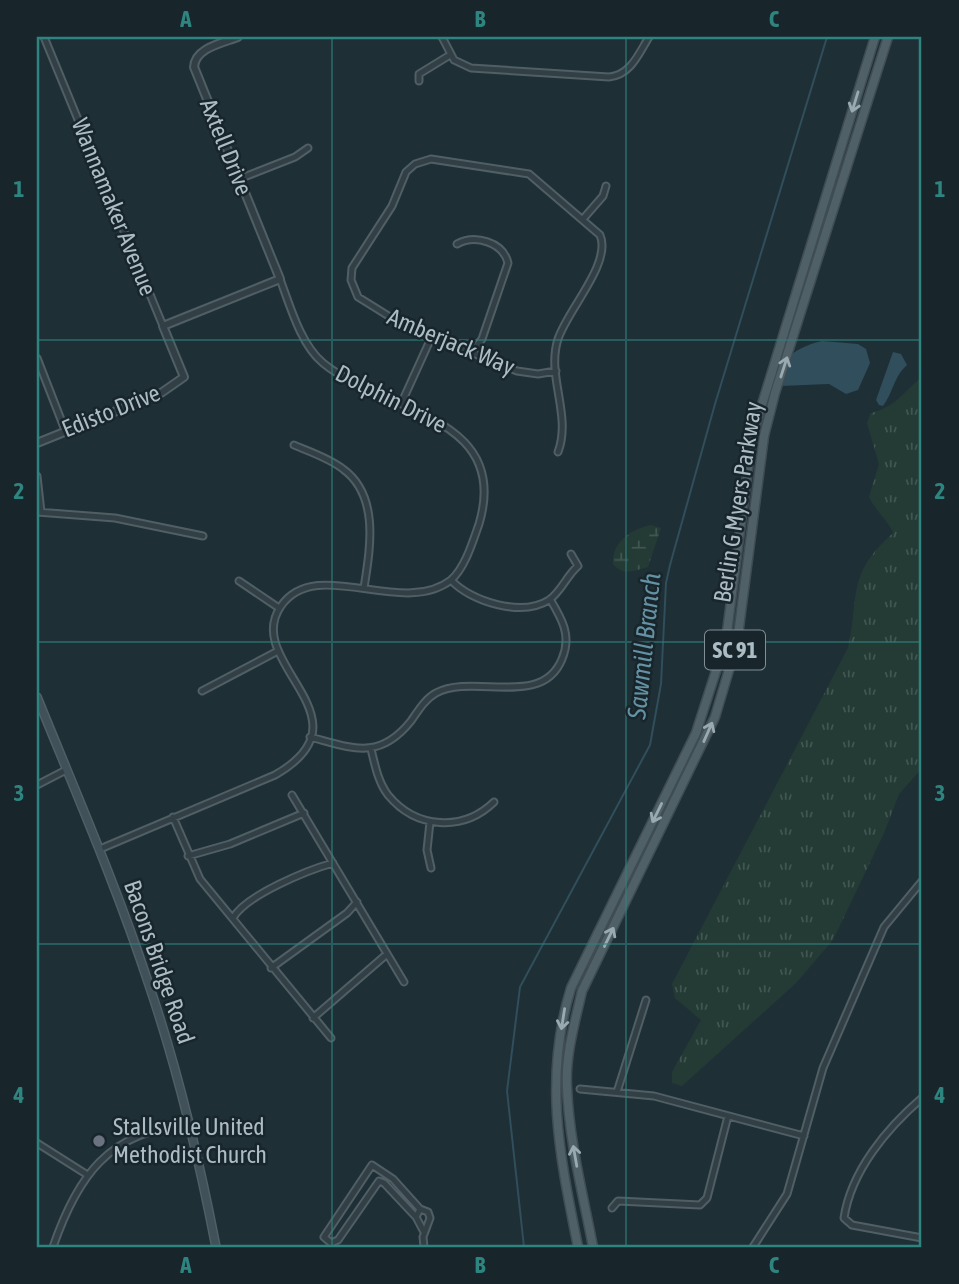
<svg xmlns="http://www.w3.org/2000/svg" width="959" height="1284" font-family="'Asap Condensed',sans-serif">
<defs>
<pattern id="grass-tufts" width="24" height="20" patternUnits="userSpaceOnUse" patternTransform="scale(1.75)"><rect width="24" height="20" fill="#243b35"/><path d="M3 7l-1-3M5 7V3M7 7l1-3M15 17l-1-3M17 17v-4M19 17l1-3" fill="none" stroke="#415551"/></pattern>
<pattern id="wetland-marsh" width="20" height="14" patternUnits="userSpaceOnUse" patternTransform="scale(1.75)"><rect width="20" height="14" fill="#243b35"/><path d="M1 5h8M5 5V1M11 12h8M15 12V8" fill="none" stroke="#415551"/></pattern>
</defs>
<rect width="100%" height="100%" fill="#1f2f36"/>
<!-- grass -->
<path fill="url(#grass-tufts)" d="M922,377V768L899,794L884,833L833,940L796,983L682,1086L672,1083V1072L701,1020L675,998L672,984L848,648C860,595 846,575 893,533C891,524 875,510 869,497L879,464L867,423L871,413C896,407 902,393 922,377Z"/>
<!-- wetland -->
<path fill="url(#wetland-marsh)" d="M651,525L661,528L648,567C634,571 623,576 613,564C612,542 631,529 651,525Z"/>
<!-- water -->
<path fill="#304e5b" d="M822,341L858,344L866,349L870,363L858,390L846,394L829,384L780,386L774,376C783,356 801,346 822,341Z
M893,352L901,354L907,365C894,376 893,393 883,406L879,405L876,400Z"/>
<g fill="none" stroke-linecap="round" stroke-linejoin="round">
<!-- stream -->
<path stroke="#304e5b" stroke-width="2" d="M524,1247L507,1091L520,987L650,745L661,684L666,583L670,565L715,404L827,37"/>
<defs>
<path id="minor" d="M44,37L163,326
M442,37L454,60L471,68L609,77C631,75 639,53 649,37
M419,81V74L450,55
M239,179L295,157L308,148
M583,219L603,196L606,186
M457,244C475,234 503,242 508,263L482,339L472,352
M37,358L65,430
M556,371L538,374L517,371L403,325L358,297L351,280L352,268L392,206L406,172L415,164L431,159L529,174L600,235C612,263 568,309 558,339C546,376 572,415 558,452
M401,404L432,336
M294,445C310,452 329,458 343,469C380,496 370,549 364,588
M37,476L41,512
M37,512L115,518L203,536
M451,580C471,602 522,617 549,600C561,592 567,575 578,566L571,554
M239,581L279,608
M202,691L276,652
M310,737C352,748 379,761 411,721C418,711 425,699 436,693C474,673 542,709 562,659C572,636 562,619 550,599
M371,749C375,765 378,782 388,795C416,829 463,832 494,802
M37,785L66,770
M292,795L404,982
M173,817L200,879L331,1038
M430,822L427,850L431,868
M100,849L275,775C375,718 241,663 281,606C316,555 402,618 451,580C465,568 473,541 479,524C512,414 382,412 323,363C301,345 290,306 280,279
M188,856L230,844L304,813
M233,918C246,895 308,870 333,863
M271,968L347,913L357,902
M313,1018L387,954
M580,1089L654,1096L804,1136
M617,1092L646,1000
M922,1098C887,1128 851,1171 844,1218L852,1225L922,1238
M37,1143L86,1174
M612,1208L618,1201L700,1205L707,1198L728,1116
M416,1217L384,1183L379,1181L338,1240L331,1243L324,1237L372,1165L393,1179L420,1209
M53,1247C77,1177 109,1130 189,1125
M424,1247L423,1237L430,1218L428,1212L420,1209L416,1217L424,1232
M753,1247L787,1194L823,1068L884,927L922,881"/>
<path id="tertiary" d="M37,443L161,393L184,377L163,326L280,279L194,67C195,48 222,43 238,37"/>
<path id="secondary" d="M37,697C76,793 117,887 149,985C178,1070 199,1159 216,1247"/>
<path id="primary" d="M578,1247C560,1157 543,1079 571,988L696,733L726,640L752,437L875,37
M593,1247C583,1194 569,1141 567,1087C565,1056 575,1022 582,991L715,717L737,643L764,436L775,393L888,37"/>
</defs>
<!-- minor casing -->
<use href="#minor" stroke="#505e65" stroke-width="9"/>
<!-- tertiary casing -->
<use href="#tertiary" stroke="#505e65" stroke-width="10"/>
<!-- secondary casing -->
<use href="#secondary" stroke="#505e65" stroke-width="10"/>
<!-- primary casing -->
<use href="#primary" stroke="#3f4c53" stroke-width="11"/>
<!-- minor -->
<use href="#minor" stroke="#324046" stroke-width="5"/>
<!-- tertiary -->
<use href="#tertiary" stroke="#324046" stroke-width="6"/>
<!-- secondary -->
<use href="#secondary" stroke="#405159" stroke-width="7"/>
<!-- primary -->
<use href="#primary" stroke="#506067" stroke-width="8"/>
</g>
<!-- one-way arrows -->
<defs><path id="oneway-shaft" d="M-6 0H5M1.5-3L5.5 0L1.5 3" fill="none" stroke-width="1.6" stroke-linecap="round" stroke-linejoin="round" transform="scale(1.75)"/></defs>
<g stroke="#9aaab1">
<use href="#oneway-shaft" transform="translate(855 102) rotate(107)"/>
<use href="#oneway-shaft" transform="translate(784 367) rotate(-72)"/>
<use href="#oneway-shaft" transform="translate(708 732) rotate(-66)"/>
<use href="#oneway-shaft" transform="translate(657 813) rotate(116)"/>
<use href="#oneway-shaft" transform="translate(609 937) rotate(-64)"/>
<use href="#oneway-shaft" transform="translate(563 1019) rotate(99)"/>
<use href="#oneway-shaft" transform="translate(575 1156) rotate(-100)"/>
</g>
<!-- grid -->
<path fill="none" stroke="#2e847f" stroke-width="2" stroke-opacity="0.55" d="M332,37V1247M626,37V1247M37,340H922M37,642H922M37,944H922"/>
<!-- markers -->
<circle fill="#6b7280" stroke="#18252b" stroke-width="2.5" cx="99" cy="1141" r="7"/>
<g text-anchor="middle" stroke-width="5" stroke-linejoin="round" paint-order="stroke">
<!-- shield labels -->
<rect fill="#18252b" stroke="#808f96" stroke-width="2" x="705" y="630.5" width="60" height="39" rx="5"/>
<g font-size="23" font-weight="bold" fill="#acbcc4">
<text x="735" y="658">SC 91</text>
</g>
<!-- street labels -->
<g font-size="24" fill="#acbcc4" stroke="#18252b">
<text transform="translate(226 147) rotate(68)" y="8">Axtell Drive</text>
<text transform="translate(114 207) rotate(68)" y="8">Wannamaker Avenue</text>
<text transform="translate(451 342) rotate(23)" y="8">Amberjack Way</text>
<text transform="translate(391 399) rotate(27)" y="8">Dolphin Drive</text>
<text transform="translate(111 411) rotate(-22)" y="8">Edisto Drive</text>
<text transform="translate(738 502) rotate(-81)" y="8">Berlin G Myers Parkway</text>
<text transform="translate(159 962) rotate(71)" y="8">Bacons Bridge Road</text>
</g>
<!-- poi labels -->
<g font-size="24" fill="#acbcc4" stroke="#18252b" text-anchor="start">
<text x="113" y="1135">Stallsville United<tspan x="113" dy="28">Methodist Church</tspan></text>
</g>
<!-- water labels -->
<g font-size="26" font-style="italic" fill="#6491a3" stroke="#18252b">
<text transform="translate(644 646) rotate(-84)" y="9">Sawmill Branch</text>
</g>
</g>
<!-- border -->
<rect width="959" height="1284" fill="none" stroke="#18252b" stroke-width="77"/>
<rect x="38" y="38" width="882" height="1208" fill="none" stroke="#2e847f" stroke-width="2.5"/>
<g font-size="23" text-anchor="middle" font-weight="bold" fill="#2e847f">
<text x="186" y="27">A</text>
<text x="480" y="27">B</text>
<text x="774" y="27">C</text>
<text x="19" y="197">1</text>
<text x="940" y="197">1</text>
<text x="19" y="499">2</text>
<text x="940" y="499">2</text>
<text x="19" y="801">3</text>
<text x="940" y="801">3</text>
<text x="19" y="1103">4</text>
<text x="940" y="1103">4</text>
<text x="186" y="1273">A</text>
<text x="480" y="1273">B</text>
<text x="774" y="1273">C</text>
</g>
</svg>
